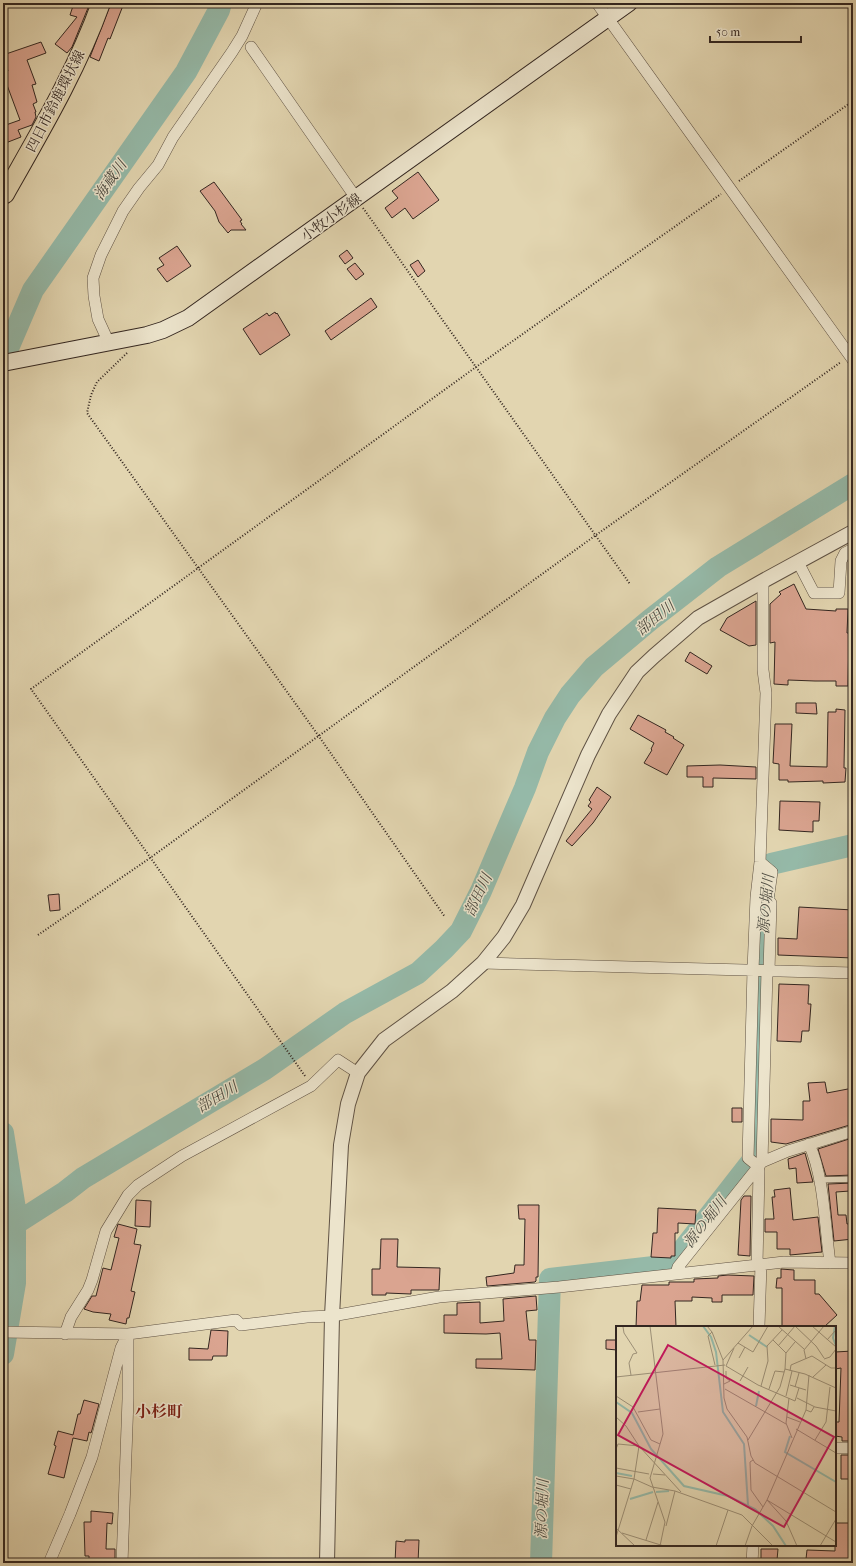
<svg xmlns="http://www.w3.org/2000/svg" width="856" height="1566" font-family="'IM FELL French Canon','Noto Serif JP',serif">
<rect width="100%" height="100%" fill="#e2d5b0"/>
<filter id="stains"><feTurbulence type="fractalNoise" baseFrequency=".005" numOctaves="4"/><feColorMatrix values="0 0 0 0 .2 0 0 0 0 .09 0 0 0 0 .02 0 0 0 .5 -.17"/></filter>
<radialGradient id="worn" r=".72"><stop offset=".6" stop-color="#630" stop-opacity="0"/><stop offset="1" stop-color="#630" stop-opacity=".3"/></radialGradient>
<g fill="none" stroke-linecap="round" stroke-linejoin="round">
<!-- river -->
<path stroke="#95b9a8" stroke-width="22" d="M3,360L33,290L186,72L219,10L221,3
M3,1133L15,1209V1283L3,1354
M15,1224L65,1192L83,1178L265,1069L345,1013L418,973L444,949L461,931L481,891L525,788L538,752L555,718L570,695L594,667L650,620L718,567L853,484
M541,1563L550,1279L671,1265L756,1156L761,944L765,872L771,864L853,845"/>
</g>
<!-- building -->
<path fill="#daa490" stroke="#332620" d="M74,3H90L72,47L67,53L55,44L77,17L70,15Z
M111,3H124L110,39L108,38L99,61L90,57Z
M41,42L46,53L27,60L36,84L32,85L37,102L33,104L36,112H35L36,117L32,125L18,130L21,137L3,144V126L20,120L7,85L3,87V73L8,71L3,55Z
M418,172L439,200L413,219L405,208L392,218L385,208L398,198L392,191Z
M214,182L242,220L240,221L242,224H241L246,230H231L228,233L219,222L215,211L200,191Z
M177,246L191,266L167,282L157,269L164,265L159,258Z
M347,250L353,258L345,264L339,256Z
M418,260L425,271L418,277L410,265Z
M355,263L364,274L356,280L347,269Z
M371,298L377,307L331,340L325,331Z
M275,312L276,314L277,313L290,335L260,355L243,329L267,313L269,316Z
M794,584L806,609L836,611V609H848L847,633H849L848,686H836V681H815L788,680V685L774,684L775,642L770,643V604L781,594L779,592Z
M756,601V645L749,646L720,630L727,618Z
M690,652L712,666L707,674L685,661Z
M796,703H816L817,714L796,713Z
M836,709L845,710L844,768H846L845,782L823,783V781L788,782V780H779V764L773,763L775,724H792L790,766L827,767L828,712H836Z
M638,715L666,730L665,732L674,737L673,738L684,745L667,775L644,763L652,750L651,749L654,743L630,729Z
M720,765L756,767V779L713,778V787H703V777H687V766Z
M597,787L611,797L593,823L572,846L566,841L592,809L588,806L591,802L589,800Z
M780,801L820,802L819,821H813V832L779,830Z
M59,894L60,910L50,911L48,895Z
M799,907L853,910V958L778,955V938L797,939Z
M779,984L809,985L808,1004H811L809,1031H802L801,1042L777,1041Z
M825,1082L827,1093L853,1088V1124L786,1144L771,1142V1119L803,1120V1101H810L808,1083Z
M732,1108H742V1122H732Z
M849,1139L853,1158V1160H850L853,1175L826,1176L818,1149Z
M805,1153L813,1182L797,1183L796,1168L789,1169L788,1159Z
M853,1183L850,1184V1191L836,1192L838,1215H846L847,1224L853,1223V1239L834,1241L828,1184Z
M790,1188L793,1220L818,1217L822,1252L790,1255V1249H777V1232H765V1219H774L772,1197H775L774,1190Z
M744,1196H751L750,1256L738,1255L741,1200Z
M136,1200L151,1201L150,1227L135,1226Z
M518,1205H539L538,1277H536V1281L535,1282L487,1286L486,1277L514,1273L515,1265H524L525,1219H519Z
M658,1208L696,1210L695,1224L678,1223V1233H675V1256H671V1258L651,1257L653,1233H657Z
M118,1224L137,1229L134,1244L141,1245L131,1291L135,1292L129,1318H127L126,1324L109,1320L111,1314L93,1312L84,1309L92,1296H96L103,1268L111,1270L119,1238L114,1237Z
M381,1239H398L397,1267L440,1268L439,1290H411V1294L386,1293V1295H372V1269H380Z
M781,1269L794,1270V1280H815V1294H819L837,1315L824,1327H782V1288H776L777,1278H781Z
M728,1275L754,1276L753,1295H722V1302H712V1298L692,1297V1301H675L676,1327H636L637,1301H640L642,1285H669V1282H694V1279L718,1278V1276Z
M536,1296L537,1310L526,1311L529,1340H536L535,1370L476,1368V1359H502L500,1333L486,1334L444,1333V1315H457V1303L480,1302V1323L504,1321L503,1299Z
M211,1330L228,1331L227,1356H213L212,1360H189V1348L208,1349Z
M606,1340H617V1350L606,1349Z
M853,1351V1441H842V1437L835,1436V1422H839L841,1368L835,1369V1352Z
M84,1400L99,1404L92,1430L91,1433L89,1432L87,1441L73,1438L64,1478L48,1474L56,1446L54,1445L58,1431L73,1435L78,1414H80Z
M841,1455H853V1479H841Z
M91,1511L113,1513L112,1524L107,1523L106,1549H115V1560L89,1559V1556H85L84,1522H91Z
M835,1523H853V1560L806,1559L807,1550L835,1551Z
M405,1540H419L418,1563H395L396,1541L405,1542Z
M761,1549H778L777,1560L761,1559Z"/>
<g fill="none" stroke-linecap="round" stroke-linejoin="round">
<defs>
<path id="service" d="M819,1180L853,1179"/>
<path id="minor" d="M597,3L853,360
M251,47L356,198
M109,343L98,319L94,296L93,278L101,255L123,211L139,188L158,165L173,137L232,52L242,36L257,3
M798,562L814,593H839L841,561L845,553L853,549
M760,862L772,872L768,900L771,903L769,971
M483,963L853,973
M809,1144C824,1176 825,1227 830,1263
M762,1162L767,971
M757,1265L759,1171L758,1166L748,1158L753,970L756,897L760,862L766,693L763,670V581
M676,1273L678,1267L762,1162L788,1151L853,1131
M759,1327L761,1264
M3,1332L128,1334L121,1348L92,1457L70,1514L49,1563
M65,1334L71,1317L88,1290L92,1280L106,1231L128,1195L138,1185L182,1156L311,1086L338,1060L358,1073
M835,1448H853
M122,1563L128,1399V1334L236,1320L241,1325L307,1317L332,1316L439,1297L559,1287L784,1262L853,1263
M752,1563L753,1545"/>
<path id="tertiary" d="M327,1563L332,1316L341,1145L348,1104L358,1073L384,1040L452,991L483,963L504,937L523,905L588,755L609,714L637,672L654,656L698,618L763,581L853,532"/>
<path id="secondary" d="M3,363L147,335L163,330L188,318L629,3"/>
<path id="primary" d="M3,195L5,194C40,132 77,70 101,3"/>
</defs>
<!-- service casing -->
<use href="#service" stroke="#5f5244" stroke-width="7"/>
<!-- minor casing -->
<use href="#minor" stroke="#5f5244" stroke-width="12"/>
<!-- tertiary casing -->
<use href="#tertiary" stroke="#5f5244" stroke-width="16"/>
<!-- secondary casing -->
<use href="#secondary" stroke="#332620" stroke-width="18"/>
<!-- primary casing -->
<use href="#primary" stroke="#332620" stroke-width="20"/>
<!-- path -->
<path stroke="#332620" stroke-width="2" stroke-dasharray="1 2" stroke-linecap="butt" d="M739,181L853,101
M363,208L630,584
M127,353L97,382L91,395L87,413L318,735L445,917
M38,935L150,858L596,535L841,362
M305,1076L31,689L476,367L721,194"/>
<!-- service -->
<use href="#service" stroke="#ece4cc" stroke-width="5.5"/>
<!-- minor -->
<use href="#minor" stroke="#ece4cc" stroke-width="11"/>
<!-- tertiary -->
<use href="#tertiary" stroke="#ece4cc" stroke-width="14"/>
<!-- secondary -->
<use href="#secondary" stroke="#ece4cc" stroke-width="16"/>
<!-- primary -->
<use href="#primary" stroke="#e2d5b0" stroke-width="18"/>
</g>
<g text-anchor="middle" stroke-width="3" stroke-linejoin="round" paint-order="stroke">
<!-- street labels -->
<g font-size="14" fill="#332620" stroke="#ece4cc">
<text transform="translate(55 101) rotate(-63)" y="5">四日市鈴鹿環状線</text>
<text transform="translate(331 217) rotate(-36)" y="5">小牧小杉線</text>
</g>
<!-- water labels -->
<g font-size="15" font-style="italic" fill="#4c4b42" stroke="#ece4cc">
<text transform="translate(110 180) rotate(-55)" y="5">海蔵川</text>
<text transform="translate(655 618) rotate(-39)" y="5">部田川</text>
<text transform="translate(478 895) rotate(-65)" y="5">部田川</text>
<text transform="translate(766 904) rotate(-85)" y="5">源の堀川</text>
<text transform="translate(217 1097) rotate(-31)" y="5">部田川</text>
<text transform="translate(705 1222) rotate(-52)" y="5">源の堀川</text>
<text transform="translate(542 1509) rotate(-88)" y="5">源の堀川</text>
</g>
<!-- quarter labels -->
<g font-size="16" font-weight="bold" fill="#7a1f14" stroke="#ece4cc">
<text x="159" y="1417">小杉町</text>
</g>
</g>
<!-- overview -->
<g transform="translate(616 1326)">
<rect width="220" height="220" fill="#e2d5b0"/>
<path fill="none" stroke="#95b9a8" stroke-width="2" d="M87,0L95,11L100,26L107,86L128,118L132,179M219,0L217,12L220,20M133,9L151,21M0,76L16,87L35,123L68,160L112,170L139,183L157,200L170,220M140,80L143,65M174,110L169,126L220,156M0,147L16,150M40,166L53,165M14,173L37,166"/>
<path fill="none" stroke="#9c8f76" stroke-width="1" d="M34,0L47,108L34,152L49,196L44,220M91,0L96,6L107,34M137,0L107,34L108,72L111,83L131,111L135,130L139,137L220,186M162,0L188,23M179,0L200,20L208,32M196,0L220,21M7,1L8,7L21,27L17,28L13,37L15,49M96,6L92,10L99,39M157,14L170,27L179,16M211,14L219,5M122,17L137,26L152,0M162,20L179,0M123,32L129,21M190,33L188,24L208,0M208,33L214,31L220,23M110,40L142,59L179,75L183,62M110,40L118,22M169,43L189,48L220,62M174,45L175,39L196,30L215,42H220M0,51L109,39M197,51L210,39M124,55L132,41M108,58L114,55L110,52V45M174,59L190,64M145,60L152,35L151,20L166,4M179,61L183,47M109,63L170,98M153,63L159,45L168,46M0,70L17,81L35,114L44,118M170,70L176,45M173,72L170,97L176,112M181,72L199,81L220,85M198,81L195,86L190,84L151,174L220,216M190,84L193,49M22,86L44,83M0,91L10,100L23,120L18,153L0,211M171,91L184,96M180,103L220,127M132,114L164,61L169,43L170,26M199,114L210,96L214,61M0,123L2,118L23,120L65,166M137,134L134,136L135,164L147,181M0,142L33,148M37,148L49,149M0,150L18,153M18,153L36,161L59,165M0,159L15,163M50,200L59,165L126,189L157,220M0,202L19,220M6,207L48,220M30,214L42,176M100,220L112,184M129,220L136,200L151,174L170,195L181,220M204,220L220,193"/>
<path fill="#c2185b" fill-opacity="0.15" stroke="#c2185b" stroke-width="2" d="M52,19L218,111L168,201L2,109Z"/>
<rect width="220" height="220" fill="none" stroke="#332620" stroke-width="2"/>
</g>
<!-- margin -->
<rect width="856" height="1566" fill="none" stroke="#e2d5b0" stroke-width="16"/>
<rect x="4" y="4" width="848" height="1558" fill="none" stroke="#332620" stroke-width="2"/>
<rect x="8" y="8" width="840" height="1550" fill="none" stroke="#332620"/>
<!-- scale -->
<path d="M710 36v6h91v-6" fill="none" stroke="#332620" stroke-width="2"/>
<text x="716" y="36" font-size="12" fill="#332620" stroke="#ece4cc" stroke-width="3" paint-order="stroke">50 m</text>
<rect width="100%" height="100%" filter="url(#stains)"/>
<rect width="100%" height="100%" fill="url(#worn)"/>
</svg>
